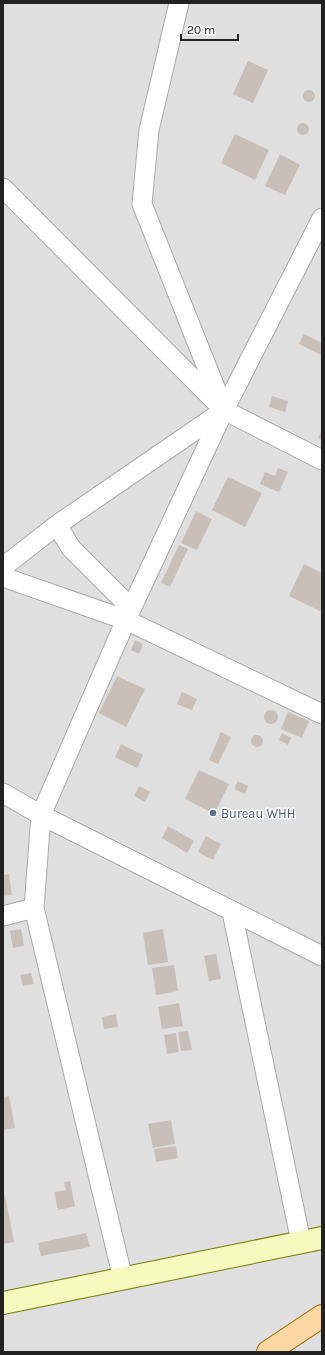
<svg xmlns="http://www.w3.org/2000/svg" width="325" height="1355" font-family="Karla,sans-serif">
<rect width="100%" height="100%" fill="#f2efe9"/>
<!-- residential -->
<path fill="#e0dfdf" d="M3,3H322V1352H3Z"/>
<!-- building -->
<path fill="#c7bfb8" d="M248,61L268,70L253,103L233,94Z
M303 96a6 6 0 1 1 12 0a6 6 0 1 1-12 0Z
M297 129a6 6 0 1 1 12 0a6 6 0 1 1-12 0Z
M235,134L269,150L255,180L221,163Z
M280,154L300,165L285,195L265,186Z
M304,334L322,343L321,355L299,344Z
M272,396L288,401L285,412L269,407Z
M322,429V440L318,438Z
M278,468L288,472L279,492L260,484L265,472L275,476Z
M228,477L262,493L245,527L212,510Z
M196,511L212,519L197,550L181,543Z
M179,545L188,549L170,587L161,583Z
M304,564L322,573V612L289,596Z
M135,640L143,644L139,654L131,650Z
M117,676L145,689L126,727L99,713Z
M182,692L197,699L192,710L177,704Z
M264 717a7 7 0 1 1 14 0a7 7 0 1 1-14 0Z
M288,712L309,721L302,738L281,729Z
M221,732L231,737L218,764L209,760Z
M282,733L291,738L288,745L279,740Z
M251 741a6 6 0 1 1 12 0a6 6 0 1 1-12 0Z
M121,744L143,755L137,768L115,757Z
M199,770L229,784L214,814L185,799Z
M238,781L248,786L245,794L234,789Z
M139,786L150,792L145,802L134,796Z
M168,826L194,841L187,853L162,838Z
M206,836L221,844L213,860L198,852Z
M9,874L12,895L3,896V875Z
M21,929L24,946L13,948L10,931Z
M163,929L168,962L148,965L143,933Z
M216,954L221,979L209,981L204,956Z
M174,965L178,991L156,995L152,968Z
M31,973L34,984L23,986L20,975Z
M179,1003L183,1026L162,1029L158,1007Z
M116,1014L118,1027L104,1029L102,1017Z
M188,1031L192,1050L181,1051L178,1032Z
M176,1033L179,1052L167,1054L164,1035Z
M9,1096L15,1128L3,1130V1097Z
M171,1120L175,1144L153,1148L148,1124Z
M176,1146L178,1158L156,1162L154,1149Z
M70,1181L75,1206L58,1210L54,1192L66,1190L64,1182Z
M5,1195L14,1242L3,1244V1196Z
M86,1233L90,1247L41,1256L38,1243Z"/>
<g fill="none" stroke-linecap="round" stroke-linejoin="round">
<defs>
<path id="street" d="M179,3L149,130L142,204L224,410
M3,188L224,410L322,460
M57,525L71,548L131,608
M3,567L57,525L223,411
M3,577L126,620L322,714
M3,793L41,815L322,956
M232,912L301,1242
M3,916L34,908
M123,1279L34,908L41,815L126,620L224,410L322,218"/>
<path id="secondary" d="M3,1303L322,1238"/>
<path id="primary" d="M268,1352L322,1316"/>
</defs>
<!-- street casing -->
<use href="#street" stroke="#a9a9a9" stroke-width="21"/>
<!-- secondary casing -->
<use href="#secondary" stroke="#707d05" stroke-width="24"/>
<!-- primary casing -->
<use href="#primary" stroke="#a06b00" stroke-width="24"/>
<!-- street -->
<use href="#street" stroke="#fff" stroke-width="19"/>
<!-- secondary -->
<use href="#secondary" stroke="#f7fabf" stroke-width="22"/>
<!-- primary -->
<use href="#primary" stroke="#fcd6a4" stroke-width="22"/>
</g>
<!-- markers -->
<circle fill="#5c6f8a" stroke="#fff" stroke-width="1.5" cx="213" cy="813" r="4"/>
<g text-anchor="middle" stroke-width="3" stroke-linejoin="round" paint-order="stroke">
<!-- service labels -->
<g font-size="13" fill="#4e5e75" stroke="#fff" text-anchor="start">
<text x="221" y="818">Bureau WHH</text>
</g>
</g>
<!-- border -->
<rect width="325" height="1355" fill="none" stroke="#222222" stroke-width="8"/>
<!-- scale -->
<path d="M181 34v6h57v-6" fill="none" stroke="#222222" stroke-width="2"/>
<text x="187" y="34" font-size="12" fill="#222222" stroke="#ffffff" stroke-width="3" paint-order="stroke">20 m</text>
</svg>
